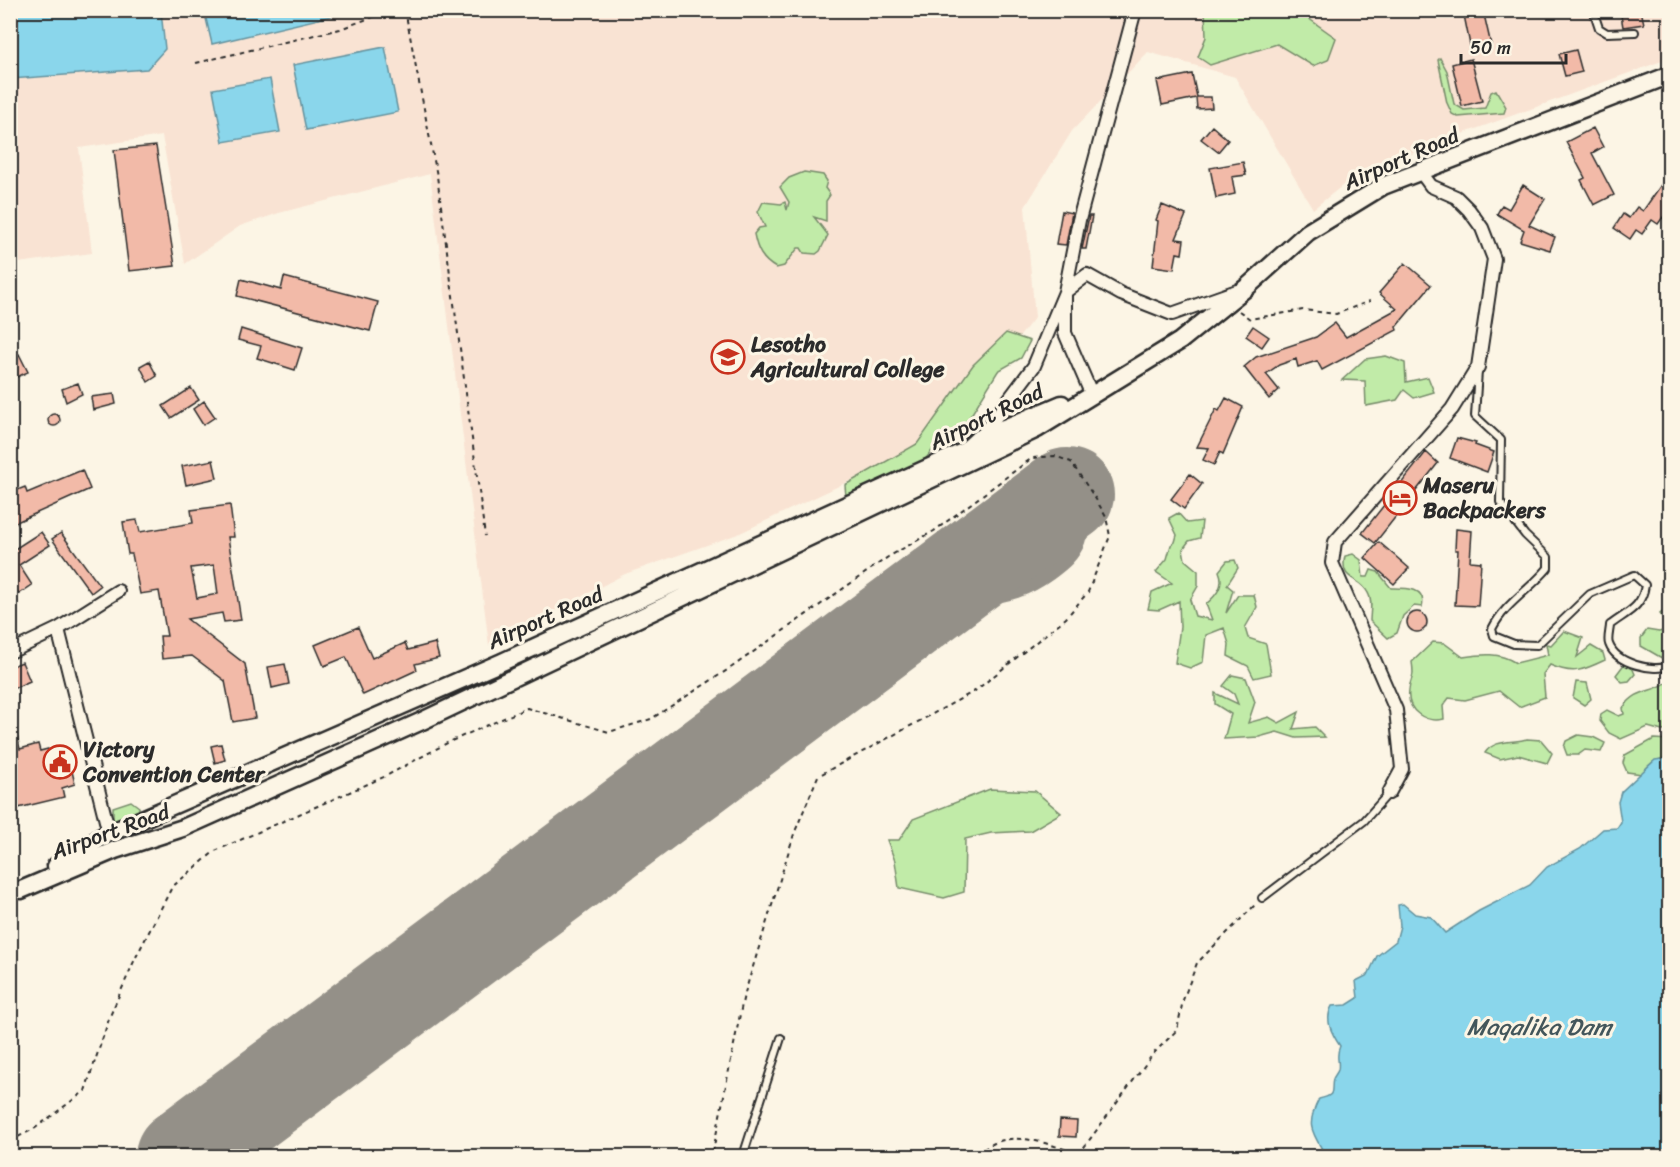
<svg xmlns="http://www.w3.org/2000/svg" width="1680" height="1167" font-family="Sriracha,sans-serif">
<rect width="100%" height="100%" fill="#fcf5e5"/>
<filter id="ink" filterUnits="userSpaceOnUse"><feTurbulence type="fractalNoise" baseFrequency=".0167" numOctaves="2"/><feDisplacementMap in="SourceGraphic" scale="12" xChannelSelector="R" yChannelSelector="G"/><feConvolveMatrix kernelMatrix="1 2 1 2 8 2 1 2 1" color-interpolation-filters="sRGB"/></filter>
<g filter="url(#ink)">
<!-- built -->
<path fill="#f9e3d3" d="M1669,10L1670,58L1451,138L1352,178L1313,209L1235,77L1148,52L1072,131L1025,207L1035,317L971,398L927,444L738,534L625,574L489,645L430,174L279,213L240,226L185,264L162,136L79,148L92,253L11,264L10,11Z"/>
<!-- green -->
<path fill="#c1eba8" stroke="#768b6a" stroke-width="1.5" d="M1205,11H1298L1336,38L1328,60L1313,66L1277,44L1210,65L1198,57L1206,37Z
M1440,58L1447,71L1454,104L1464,110L1485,108L1491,92L1496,90L1506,107L1504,113L1458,117L1452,114L1447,103L1438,60Z
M804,172L823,175L827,181L825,188L830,195L826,201V221L814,217L828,235L820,251L816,254L804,253L801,248H798L784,266L776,268C762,260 757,250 754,234L759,228L765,227L758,212L763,202L781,204L785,202L787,210L789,202L780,187L789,178Z
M1006,333L1030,341L1021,358L998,371L968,420L941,439L924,461L846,497L845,485L917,444L973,365Z
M1386,356L1405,363L1406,382L1428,377L1434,392L1414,398L1404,390L1397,400L1366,406L1365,381L1342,380L1365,359Z
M1178,513L1187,523L1202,521L1200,538L1189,541L1183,549L1185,560L1198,571V586L1190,600L1195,616L1212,620L1206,604C1217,595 1225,585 1219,571L1227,561L1235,560L1238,568L1227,585L1233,590L1226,613L1238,595H1254L1257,607L1245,628L1248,638L1266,644L1271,674L1254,678L1248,666L1228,656L1229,644L1224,628L1206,635L1203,662L1190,668L1175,663L1180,627L1179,601L1159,610L1148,609L1152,592L1172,583L1156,572L1167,559L1171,545L1175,542L1177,535L1169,518Z
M1353,554L1361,560L1363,577H1368L1371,570L1378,572L1391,588C1405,588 1427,587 1422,607L1414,606L1403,616L1397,633L1388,638L1370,621C1370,612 1373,601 1368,593C1360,576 1339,582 1345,556Z
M1669,607V659L1667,661L1641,646V638L1647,630L1659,632L1666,630L1668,624L1660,614Z
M1564,631L1583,638L1577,657L1591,646L1603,653L1605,660C1582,671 1573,675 1550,665L1543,674L1545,697L1519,707L1499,691L1465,700L1449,698L1443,706L1444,719C1426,723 1406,712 1409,690C1410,677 1415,681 1412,662L1433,642L1444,643L1463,657C1483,654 1499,652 1516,663L1548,655L1546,644L1551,645Z
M1625,663H1630L1635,674L1629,681L1622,682L1616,675Z
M1232,675L1246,678L1255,702L1248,723L1269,717L1279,723L1299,712L1293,729L1315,727L1325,737L1296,738L1277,732L1259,737L1224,739L1231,714L1215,704V693L1238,704L1234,694L1223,686Z
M1669,681V730L1662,731L1648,727L1621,739L1609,733L1600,721L1601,714L1607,710L1619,716L1624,714L1623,708C1638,687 1652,694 1669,681Z
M1576,682L1587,683L1591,699L1584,705L1573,698Z
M1578,735L1593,737L1605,743L1601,752L1585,750L1578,755H1567L1564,747L1566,741Z
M1527,739L1541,740L1552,753L1547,763L1518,755L1500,759L1485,753C1494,739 1513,743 1527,739Z
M1654,739L1669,740V758C1657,758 1648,764 1642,774L1627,772L1623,763L1625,755Z
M990,789L1035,791L1061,813L1030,831L991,833L965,839L964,892L944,898L899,888L895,861L887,840H899L913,819Z
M131,801L139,807V811L133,816L113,823V807Z"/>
<!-- water -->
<path fill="#8ad6eb" stroke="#64929e" stroke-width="1.5" d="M11,10L161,11L165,49L147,69L11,79Z
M204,10H353V11L212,44Z
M385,47L398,112L306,130L293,65Z
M270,79L280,132L223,142L213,89Z
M1669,758V1156H1326C1312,1132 1305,1126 1319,1099C1337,1095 1330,1092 1333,1079C1334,1076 1337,1073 1338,1070C1340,1060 1335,1057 1340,1046C1332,1034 1324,1020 1332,1006L1347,1005L1358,998L1356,981L1368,975L1377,956L1396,941L1400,926L1398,905L1403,904L1415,914L1431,917L1445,933L1479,911L1530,885L1547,867L1580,849L1603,829L1617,828L1621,822L1618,802L1621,792L1655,760Z"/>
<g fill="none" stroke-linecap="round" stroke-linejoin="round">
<!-- taxiway -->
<path stroke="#949088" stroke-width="38" d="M909,613C926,604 942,596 960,591C993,583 1012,586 1042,564C1051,557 1063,549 1067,537C1077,508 1050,485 1023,498L1009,523L980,560"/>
<!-- runway -->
<path stroke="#949088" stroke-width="94" d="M182,1156L1067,495"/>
</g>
<!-- building -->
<path fill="#f2baa8" stroke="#2b2b2b" stroke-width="1.5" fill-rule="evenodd" d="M1463,10H1483L1491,45L1471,50Z
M1620,10H1641L1644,24L1623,27Z
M1576,50L1582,72L1565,76L1559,54Z
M1471,59L1482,101L1462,106L1452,64Z
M1192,74L1197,97H1211L1212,108L1197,109L1196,98L1162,105L1157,81Z
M1212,126L1228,140L1218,152L1201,139Z
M1593,128L1603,147L1592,153L1614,195L1594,205L1581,180L1585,178L1566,142Z
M156,146L175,266L129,271L114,150Z
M1243,162L1246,175L1232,177L1235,194L1216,198L1210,168Z
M1670,172V222L1663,217L1658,224L1652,220L1642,234L1636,230L1630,239L1614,228L1623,214L1629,218L1637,207L1643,211Z
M1523,185L1545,199L1529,225L1555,237L1550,250L1520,241L1524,230L1497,214L1502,205L1509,209Z
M1162,205L1186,215L1176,239L1184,240L1182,254L1177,253L1174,269L1153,266L1158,221L1156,220Z
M1062,211L1072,213L1066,245L1056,244Z
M1089,216H1092L1086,249H1082Z
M1405,263L1431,285L1396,327L1397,330L1322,370L1317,361L1298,367L1296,359L1279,365L1266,374L1279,390L1269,399L1244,367L1256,357L1316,337L1335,323L1346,337L1397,309L1379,293Z
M284,277L378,302L370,331L237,296L241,279L281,290Z
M1253,326L1269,337L1262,347L1246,336Z
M241,329L302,348L295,370L257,358L261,346L238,340Z
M19,354L28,372L10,380V358Z
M149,361L157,376L148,382L140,366Z
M78,383L82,394L66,402L62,389Z
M191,388L199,400L171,418L163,406Z
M114,394L116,404L93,410L91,397Z
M1226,398L1243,407L1223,454L1220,452L1214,465L1203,460L1209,448L1197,447L1216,409L1219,411Z
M204,401L215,417L203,425L193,409Z
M48 420a6 6 0 1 1 12 0a6 6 0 1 1-12 0Z
M1457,438L1476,443L1475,445L1494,452L1487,472L1450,458Z
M1426,452L1438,463L1375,543L1362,533Z
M213,460L217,478L186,485L182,466Z
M82,470L90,489L10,525V493L25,487L27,493Z
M1190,474L1202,484L1184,509L1171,499Z
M230,505L234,537H228L241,620L224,622L222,613L187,619L245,664L255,718L233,722L225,681L192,656L162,659L160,636H167L159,591L140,594L132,554H128L123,522L137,520L140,532L193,523L191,510ZM214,565L218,594L197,598L191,568Z
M1456,529L1472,531L1470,561L1481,562L1478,606L1455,605L1458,550H1455Z
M41,532L50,545L19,565L32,585L19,594L10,581V552Z
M61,533L100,586L91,593L52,539Z
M1379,542L1409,568L1394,584L1365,558Z
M1407 622a10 10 0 1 1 20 0a10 10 0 1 1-20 0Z
M358,627L372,658L405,643L408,650L435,643L439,658L415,664L417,670L363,695L346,657L324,666L315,645Z
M22,662L30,681L10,690V667Z
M285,664L289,684L272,688L268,667Z
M15,727L20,749L38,744L40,751L48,749L50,759L68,754L75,784L62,788L64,797L10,810V728Z
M221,744L225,760L215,763L211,746Z
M1060,1120L1077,1121L1076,1137L1059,1136Z"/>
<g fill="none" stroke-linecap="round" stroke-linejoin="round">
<defs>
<path id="lane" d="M1593,10L1599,28L1607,33L1635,32
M1478,371L1475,416L1501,440L1500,502L1525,535L1548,557V568C1530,590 1505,603 1492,629L1494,636L1514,644L1537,645L1590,594L1634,575L1645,585C1642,608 1627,612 1610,625C1610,630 1607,639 1609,644C1616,664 1653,672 1670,666
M1262,898L1364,821L1389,793
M743,1156L781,1038"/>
<path id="street" d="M1091,393L1065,333V292L1079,220L1135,10
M980,438L1034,366L1065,292L1087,275L1121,294L1172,314L1237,291
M58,629L109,833
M10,652L58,629L118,591
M1389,793L1402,769L1396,710L1332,563L1335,542L1452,409L1478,367L1494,259L1482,228L1469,210L1456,197L1431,186L1420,171"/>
<path id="secondary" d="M56,866L103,836L502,662L965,451L978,439L1062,404
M21,890L115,850L183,828L422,721L1037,429L1180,341L1247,287L1308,232L1383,186L1670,75"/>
</defs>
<!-- lane casing -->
<use href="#lane" stroke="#2b2b2b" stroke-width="10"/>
<!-- street casing -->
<use href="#street" stroke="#2b2b2b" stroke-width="16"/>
<!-- secondary casing -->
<use href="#secondary" stroke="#2b2b2b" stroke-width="21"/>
<!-- path -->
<path stroke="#2b2b2b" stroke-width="2" stroke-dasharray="4.5 4.5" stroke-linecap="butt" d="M405,10L437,176L485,536
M196,63L340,29L392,10
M1239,311L1250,319L1303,310L1336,314L1370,301
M10,1141L34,1129L85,1091L110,1016L135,959L172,887L215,851L386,776L449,742L527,708L609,732L651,719L732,667L888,557L934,531L1032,458L1055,456L1071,462L1097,501L1106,517L1110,536L1088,592L1066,618L975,691L818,776L794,834L743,999L712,1156
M787,1156L794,1154L810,1156
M977,1156C1004,1125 1045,1143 1079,1154L1153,1054L1177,1030L1183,1000L1197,963L1256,904"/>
<!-- lane -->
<use href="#lane" stroke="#fcf5e5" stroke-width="6"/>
<!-- street -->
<use href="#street" stroke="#fcf5e5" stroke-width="12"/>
<!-- secondary -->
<use href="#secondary" stroke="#fcf5e5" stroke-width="16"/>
</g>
</g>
<!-- icons -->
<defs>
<symbol id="university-ring" viewBox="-11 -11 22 22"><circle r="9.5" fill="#fcf5e5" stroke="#c8321e" stroke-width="1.5"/><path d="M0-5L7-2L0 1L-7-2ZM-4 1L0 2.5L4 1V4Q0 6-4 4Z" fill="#c8321e"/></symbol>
<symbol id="hotel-ring" viewBox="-11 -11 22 22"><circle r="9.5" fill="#fcf5e5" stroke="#c8321e" stroke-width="1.5"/><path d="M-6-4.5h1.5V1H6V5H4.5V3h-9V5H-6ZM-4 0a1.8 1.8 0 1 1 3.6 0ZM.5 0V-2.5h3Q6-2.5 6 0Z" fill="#c8321e"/></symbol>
<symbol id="civic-ring" viewBox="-11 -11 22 22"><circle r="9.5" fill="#fcf5e5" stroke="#c8321e" stroke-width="1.5"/><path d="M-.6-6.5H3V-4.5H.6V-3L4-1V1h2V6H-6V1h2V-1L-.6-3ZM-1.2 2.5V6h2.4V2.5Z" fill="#c8321e"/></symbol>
</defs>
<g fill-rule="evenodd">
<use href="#university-ring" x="709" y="338" width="38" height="38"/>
<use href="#hotel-ring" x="1381" y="479" width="38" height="38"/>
<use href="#civic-ring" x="41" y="743" width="38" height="38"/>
</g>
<g text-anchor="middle" stroke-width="6" stroke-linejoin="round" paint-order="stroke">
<!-- street labels -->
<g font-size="22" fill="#2b2b2b" stroke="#fcf5e5">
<text transform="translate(1401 158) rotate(-24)" y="8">Airport Road</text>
<text transform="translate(986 416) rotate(-26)" y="8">Airport Road</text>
<text transform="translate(545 617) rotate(-24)" y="8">Airport Road</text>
<text transform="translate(110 831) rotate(-20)" y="8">Airport Road</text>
</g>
<!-- poi labels -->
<g font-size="22" font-weight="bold" fill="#2b2b2b" stroke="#fcf5e5" text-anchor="start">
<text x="751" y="352">Lesotho<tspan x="751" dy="25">Agricultural College</tspan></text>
<text x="1423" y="493">Maseru<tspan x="1423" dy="25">Backpackers</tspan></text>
<text x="83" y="757">Victory<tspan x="83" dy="25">Convention Center</tspan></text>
</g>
<!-- water labels -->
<g font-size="24" font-style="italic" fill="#43565b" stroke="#fcf5e5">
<text x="1539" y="1035">Maqalika Dam</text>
</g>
</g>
<!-- margin -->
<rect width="1680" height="1167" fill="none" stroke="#fcf5e5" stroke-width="36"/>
<rect x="18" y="18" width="1644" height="1131" fill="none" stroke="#2b2b2b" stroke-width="2" filter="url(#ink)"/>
<!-- scale -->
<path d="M1461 54v9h105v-9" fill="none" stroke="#2b2b2b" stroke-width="3"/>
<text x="1470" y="54" font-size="18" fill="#2b2b2b" stroke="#fcf5e5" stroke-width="4.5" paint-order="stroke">50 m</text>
</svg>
